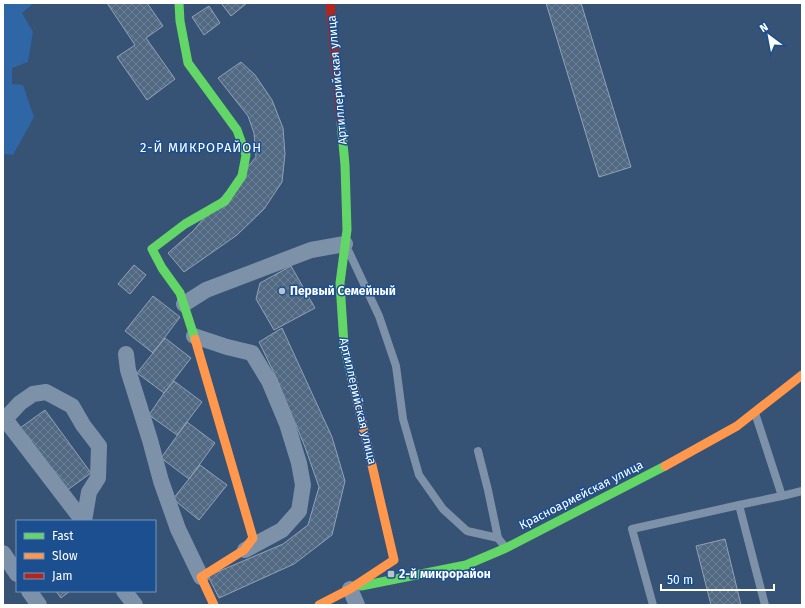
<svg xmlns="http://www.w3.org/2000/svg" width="805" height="608" font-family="'Fira Sans',sans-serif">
<defs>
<pattern id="building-cross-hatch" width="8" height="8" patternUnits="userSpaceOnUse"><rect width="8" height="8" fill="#526984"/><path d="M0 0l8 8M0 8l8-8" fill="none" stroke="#6c8096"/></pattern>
</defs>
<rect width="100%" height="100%" fill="#365274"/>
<!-- green -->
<path fill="#2f66a5" d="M3,3H34L22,13L33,32L28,62L12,68V84L23,85L34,117L13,155L3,154Z"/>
<!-- building -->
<path fill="url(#building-cross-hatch)" stroke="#92a2b6" d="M107,3H147L163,26L146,38L175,79L147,100L117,57L135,45Z
M221,3H247L231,16Z
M546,3H581L631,167L599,177Z
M209,6L220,23L204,35L192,17Z
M241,62L255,75L272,100L283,128L285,154L282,182L264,209L237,235L184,272L168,253L193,231L256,157L254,133L248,116L218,78Z
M134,265L146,275L130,294L118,284Z
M291,266L315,308L274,330L256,299L260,283Z
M153,296L180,317L153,353L125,331Z
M282,328L332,437L345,481L332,535L294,564L219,598L208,576L283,544L308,525L319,487L305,447L276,377L259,342Z
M165,338L191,358L164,393L137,373Z
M174,381L202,402L177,435L149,415L164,393Z
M45,410L91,473L66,491L20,428Z
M187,422L215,443L189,479L161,458Z
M200,465L227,485L199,520L173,499Z
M725,539L741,605H711L696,546Z
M56,591H70L61,598Z"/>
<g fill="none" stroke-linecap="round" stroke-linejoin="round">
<!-- lane -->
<path stroke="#7d92a8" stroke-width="8" d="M349,252L379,316L396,366L403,419L419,475L443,509L467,531L498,538L505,547
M755,413L782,496L802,491
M478,451L488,490L498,538
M653,605L632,529L739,505
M765,605L739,505L782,496"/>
<!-- street -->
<path stroke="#7d92a8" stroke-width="16" d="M184,304L206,290L311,250L345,244
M194,336L227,347L252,353L269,381L287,424L299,463L303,485L299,511L282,530L245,550
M126,354L128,370L150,440L161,481L178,529L201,577
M3,419H5L83,521
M5,419L20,403L33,394L46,392L72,406L83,425L99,446L98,478L89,492L84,521
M3,553L17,574
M350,589L357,605
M29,591L39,605
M124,591L135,605"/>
<!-- fast -->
<path stroke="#63d668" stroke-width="9" d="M179,3L180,21L188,63L237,130L246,155L242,176L225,201L185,224L152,249L162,268L180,293L195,339
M341,122L345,165L347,230L340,283L344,345L352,379
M361,586L466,565L506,548L665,466"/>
<!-- slow -->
<path stroke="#ff974d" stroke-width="9" d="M195,339L253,538L244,550L201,577L214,605
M665,466L737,426L802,375
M319,605L350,589L394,560L352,379"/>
<!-- jam -->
<path stroke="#b3261e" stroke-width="9" d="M330,3L341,122"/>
</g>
<!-- markers -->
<g fill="#b9c2ce" stroke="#1b4f8f" stroke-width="1.5">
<circle cx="282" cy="291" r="4"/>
<rect x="387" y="570" width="8" height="8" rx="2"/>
</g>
<g text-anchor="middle" stroke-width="3" stroke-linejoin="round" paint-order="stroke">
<!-- street labels -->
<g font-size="12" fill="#fff" stroke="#1b4f8f">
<text transform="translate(337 80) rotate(-95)" y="4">Артиллерийская улица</text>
<text transform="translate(358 401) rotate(77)" y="4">Артиллерийская улица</text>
<text transform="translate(581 495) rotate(-27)" y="4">Красноармейская улица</text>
</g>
<!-- poi labels -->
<g font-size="12" font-weight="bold" fill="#fff" stroke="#1b4f8f" text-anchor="start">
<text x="290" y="295">Первый Семейный</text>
<text x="399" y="578">2-й микрорайон</text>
</g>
<!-- neighbourhood labels -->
<g font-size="13" letter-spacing="1" fill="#fff" stroke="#1b4f8f">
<text x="201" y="152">2-Й МИКРОРАЙОН</text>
</g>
</g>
<!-- border -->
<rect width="805" height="608" fill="none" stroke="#ffffff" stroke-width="8"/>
<!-- legend -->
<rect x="16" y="520" width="140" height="72" fill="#1b4f8f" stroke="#7695bc"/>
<rect x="24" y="533" width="20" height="6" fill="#63d668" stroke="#7695bc"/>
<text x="52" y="540" font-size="12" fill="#ffffff">Fast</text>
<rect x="24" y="553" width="20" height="6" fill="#ff974d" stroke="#7695bc"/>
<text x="52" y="560" font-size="12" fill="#ffffff">Slow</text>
<rect x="24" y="573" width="20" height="6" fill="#b3261e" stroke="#7695bc"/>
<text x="52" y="580" font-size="12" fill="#ffffff">Jam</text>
<!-- north arrow -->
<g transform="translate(769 36) rotate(328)" stroke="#1b4f8f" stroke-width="3" paint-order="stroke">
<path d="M0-3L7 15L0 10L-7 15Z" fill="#ffffff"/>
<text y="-6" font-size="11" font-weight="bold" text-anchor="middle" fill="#ffffff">N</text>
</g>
<!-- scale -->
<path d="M661 584v6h113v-6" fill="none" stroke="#ffffff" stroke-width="2"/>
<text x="667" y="584" font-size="12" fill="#ffffff" stroke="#1b4f8f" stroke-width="3" paint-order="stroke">50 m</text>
</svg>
